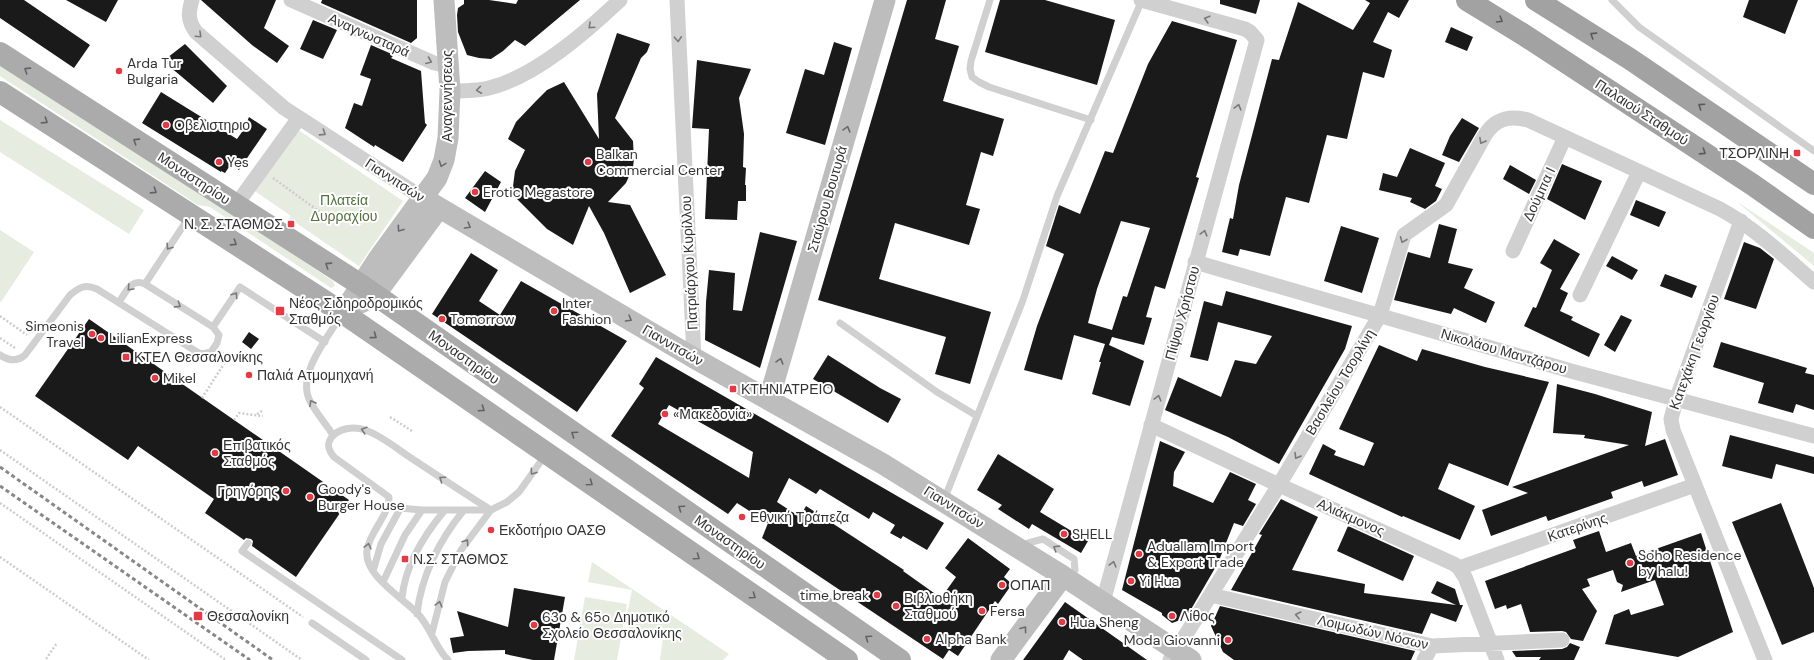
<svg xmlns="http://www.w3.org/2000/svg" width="1814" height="660" font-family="'DM Sans',sans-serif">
<rect width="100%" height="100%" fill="#fff"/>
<!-- green -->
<path fill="#e6ecdf" d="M0,65L43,88L333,281L335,286L331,288L210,207L198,205L0,76Z
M0,120L144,210L129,234L0,152Z
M294,127L403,201L359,266L289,218L291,216L252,189Z
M1736,201L1814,253V266Z
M0,230L34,252L1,302L0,301Z
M592,562L729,654L723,660H660L663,638L628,632L631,616L627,615L632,590L588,582Z
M585,597L627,604L617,660H574Z"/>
<!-- building -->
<path fill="#1a1a1a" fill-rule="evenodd" d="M0,0H24L90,45L74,68L0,18Z
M66,0H118L106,22Z
M201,0H276L264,28L289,46L277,63L252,45Z
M322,0H417V38L411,43L321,3Z
M464,0H489L516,4L518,0H580L525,46L515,40L503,51L491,59L479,58L467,55L458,32L457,15L458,8L464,4Z
M907,0H946L935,39L959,46L943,101L1004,119L993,156L981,152L966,205L980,209L969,245L895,223L879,279L991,312L970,384L935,374L946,337L818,300Z
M1000,0H1045L1115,20L1097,85L985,52Z
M1220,0H1260L1256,14L1220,4Z
M1365,0H1409L1399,18L1388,12L1373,42L1392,50L1384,78L1363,72L1347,139L1327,135L1309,203L1286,197L1270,256L1240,249L1238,256L1222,252L1230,218L1233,219L1239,185L1272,59L1279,60L1298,2L1353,30L1370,3Z
M1749,0H1798L1785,34L1743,17Z
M313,20L337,30L323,59L300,49Z
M1172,21L1237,40L1196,177L1199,178L1181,237L1165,289L1155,286L1146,317L1152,318L1144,345L1112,337L1109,345L1144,361L1130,406L1092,394L1101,362H1099L1105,344L1074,335L1062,380L1024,370L1037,326L1064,254L1046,246L1059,205L1080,214L1105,151L1113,153L1148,64ZM1121,221L1150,228L1127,297L1123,296L1112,330L1088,323L1097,289Z
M1451,27L1473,37L1467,51L1445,42Z
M617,33L650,44L647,52L641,58L615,118L633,141L634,159L633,167L626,183L608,202L630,205L666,275L630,293L604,233L589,206L573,245L547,229L512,194L515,171L525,150L508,139L516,122L536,101L547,90L564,82L599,139L597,94Z
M834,42L852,48L825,145L786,133L805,69L824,75Z
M185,44L227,86L213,103L163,61Z
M371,45L394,55L391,58L421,71L425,123L427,125L403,162L375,145L374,147L345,128L354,103L362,106L371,79L360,75Z
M697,60L751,69L739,98L744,134L743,167L746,168L745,185H746V201H738L737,220L705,219L709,129L692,128Z
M161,92L237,139L244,129L249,117L267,129L239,170L231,164L225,173L221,171V172L142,123Z
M1462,118L1479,128L1459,162L1442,155L1450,136Z
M1410,148L1445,163L1435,186L1442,189L1436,201L1425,209L1410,202L1412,198L1379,190L1383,173L1397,177Z
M1562,164L1602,181L1585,220L1547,199Z
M1510,165L1536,180L1529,194L1503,179Z
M485,171L501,182L485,212L465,198Z
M1636,200L1666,212L1659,227L1630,215Z
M1439,224L1457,229L1448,263L1473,269L1464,288L1495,302L1486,323L1454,308L1451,314L1394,300L1408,252L1430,258Z
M1341,226L1379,238L1362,293L1324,281Z
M760,232L797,241L760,368L705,340L706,302L709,270L735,273L733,310L742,311Z
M1554,239L1580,254L1560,289L1568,293L1560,311L1573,317L1571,320L1600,334L1589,357L1524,326L1533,307L1536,308L1552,270L1540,263Z
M1744,242L1760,248L1774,259L1756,309L1724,299Z
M471,253L498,270L479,301L500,315L521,281L627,341L577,412L432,314Z
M1612,256L1638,270L1632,280L1606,266Z
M1665,274L1697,286L1692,298L1660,286Z
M1226,291L1352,326L1345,349L1279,464L1228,437L1165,410L1178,377L1221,397L1235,360L1256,364L1272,336L1218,322L1208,361L1190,357L1204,301L1222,306Z
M1621,315L1632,320L1615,352L1604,345Z
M89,319L349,500L296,577L252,546L253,541L251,539L246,538L244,540L205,513L214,499L138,446L128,460L35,396Z
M249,332L259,339L251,349L242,342Z
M1721,342L1807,368L1805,373L1814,375V410L1796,404L1793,413L1758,403L1764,383L1713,367Z
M1379,345L1417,361L1422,349L1485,367L1549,382L1508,486L1449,463L1438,489L1475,506L1460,540L1403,516L1402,517L1309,474L1323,444L1336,451L1334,455L1364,466L1374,443L1339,429Z
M828,355L880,388L901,399L888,423L813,379Z
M656,357L944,523L927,550L903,536L901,539L890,533L895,525L873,512L869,519L820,489L816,494L789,478L777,502L800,517L806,506L904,570L903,571L941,598L956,577L945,568L968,538L1010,569L1004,577L1012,584L998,604L995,601L958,656L949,650L943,659L762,538L768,523L737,503L728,514L611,436L644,388L639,384ZM669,405L753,452L749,478L658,424Z
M1557,384L1595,394L1652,412L1645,446L1665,439L1678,475L1644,487L1642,481L1611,492L1613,498L1548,521L1546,516L1491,536L1482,510L1528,493L1512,487L1629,445L1584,438L1585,435L1553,433Z
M1730,435L1814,457V474L1776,464L1772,479L1722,466Z
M1160,441L1185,452L1174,472L1173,486L1213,503L1230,472L1256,484L1248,500L1256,504L1243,526L1234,523L1218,563L1186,618L1172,623L1162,615V613L1122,590Z
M998,454L1054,489L1040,512L1088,541L1081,553L1032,524L1029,529L998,509L1002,505L977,490Z
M1281,499L1318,517L1292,570L1365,584L1364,593L1456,605L1431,593L1437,581L1455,589L1460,605H1463L1456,622L1431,613L1422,634L1231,590L1262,535L1259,534Z
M1781,503L1814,588V632L1782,645L1732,522Z
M1348,526L1414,556L1403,581L1337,551Z
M1599,531L1606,552L1631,543L1636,556L1701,533L1733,632L1678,657L1605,644L1614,615L1629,609L1631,615L1664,605L1655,580L1621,592L1623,585L1617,582L1613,570L1587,579L1590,586L1582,589L1597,611L1583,641L1571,639L1566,632L1562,631L1530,632L1521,604L1507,609L1506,605L1495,609L1485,581L1576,548L1573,540Z
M514,588L565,597L554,660H533L505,654V650L468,651L453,653L450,638L464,636L457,611L508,627Z
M1065,602L1116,638L1147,660H1083L1069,650L1063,660H1023Z
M1220,606L1415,651L1411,660H1234L1223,652L1211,626Z
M1570,643L1580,647L1574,660H1539L1541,657H1516L1512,651L1562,649L1567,647Z"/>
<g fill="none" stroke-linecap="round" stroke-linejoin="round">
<!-- path -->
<path stroke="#cdcdcd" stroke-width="2.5" stroke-dasharray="2 2" stroke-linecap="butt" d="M273,178L320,212L323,222
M319,222L320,213
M0,316L27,335
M0,338L15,348
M202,398L229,356L223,353
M0,407L303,617
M257,414L262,411
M390,417L412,431
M234,420L239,413L263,416
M0,450L302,660
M0,503L226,660
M0,557L149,660
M46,659L57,643"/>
<!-- service -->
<path stroke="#d0d0d0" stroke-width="7" d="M990,0L971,61L970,69L972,77L979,82L989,87L1091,120
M1612,0L1639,27L1814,151
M145,284L189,217
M840,323L937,392L977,416
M213,327L240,287L325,342
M0,355C9,361 17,362 25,355L70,295C80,287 85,284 97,289L197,352L202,354L211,352L217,343L219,335L213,327L145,284C131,278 126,292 119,302
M333,435C326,424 316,413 310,401C296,375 328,337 342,314
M944,500L1023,300L1057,196L1142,0
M388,507L422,510H490
M248,543L242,551L402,660
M1028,543L1043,539L1074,559L1075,570
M373,571L381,544L400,509
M383,582L405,535L422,510
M402,598C405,565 424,535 445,510
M417,614C421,576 440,539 464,510
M312,623L366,660
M432,633L445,582L461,550L491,510L507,502L519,492L546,454
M448,660C435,647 431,628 418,614C403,598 363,575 367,550C370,531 390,514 389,497L334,457C329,451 326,445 331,438C338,428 354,426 365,430C383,436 398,450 414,460C440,477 465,494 491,510"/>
<!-- minor -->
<path stroke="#d0d0d0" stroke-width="15" d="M192,0C188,13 188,21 196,32L284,108L423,198
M291,0L434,63L449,66
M677,0L694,358
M450,91C463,91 477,91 489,88C535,77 586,32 620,0
M236,205L299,118
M1741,221L1676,400L1671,419L1673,430L1765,660
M1513,251L1565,137
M1195,262L1571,371L1814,436
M1580,295L1639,172
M1151,425L1279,485L1454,564L1459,568L1465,577L1497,660
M1459,568L1695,485
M1211,595L1432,646L1562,640
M1103,602L1257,40L1250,32L1245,29L1141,0
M1170,660L1279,485L1380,315L1404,235L1446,205L1485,135C1495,119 1509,115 1528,120L1720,209C1755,228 1784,256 1814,282
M1424,660L1432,646"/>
<!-- secondary -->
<path stroke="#bdbdbd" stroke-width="21" d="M423,198L694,358L883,464L1063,576L1191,660
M361,303L375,295L439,208
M343,313L378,259L437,178L444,160L448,138L450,91L444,0
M769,399L885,0
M1001,660L1063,576"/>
<!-- primary -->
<path stroke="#ababab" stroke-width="22" d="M0,53L361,285L900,660
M0,92L343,313L847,660"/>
<!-- trunk -->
<path stroke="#a2a2a2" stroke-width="22" d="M1467,0L1521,33L1753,185L1814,228
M1536,0L1630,59L1814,184"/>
<!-- rail -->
<path stroke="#888" stroke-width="3" stroke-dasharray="4 3" stroke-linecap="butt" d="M0,467L273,660
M0,486L250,660"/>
</g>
<!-- one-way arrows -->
<defs><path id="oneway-chevron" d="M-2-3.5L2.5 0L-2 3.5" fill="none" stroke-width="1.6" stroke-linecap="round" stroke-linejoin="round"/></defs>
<g stroke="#7a7a7a">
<use href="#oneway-chevron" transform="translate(1207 19) rotate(-164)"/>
<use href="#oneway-chevron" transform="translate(591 26) rotate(138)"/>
<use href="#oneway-chevron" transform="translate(199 35) rotate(43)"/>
<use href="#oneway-chevron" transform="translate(678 39) rotate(87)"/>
<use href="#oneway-chevron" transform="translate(429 61) rotate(22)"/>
<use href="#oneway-chevron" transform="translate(479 90) rotate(172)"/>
<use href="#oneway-chevron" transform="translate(1238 107) rotate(-75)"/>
<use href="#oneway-chevron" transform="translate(323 133) rotate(33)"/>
<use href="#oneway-chevron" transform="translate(1482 141) rotate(119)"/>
<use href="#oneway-chevron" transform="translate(1204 233) rotate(-75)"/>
<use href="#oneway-chevron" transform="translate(1403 240) rotate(112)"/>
<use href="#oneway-chevron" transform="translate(169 247) rotate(123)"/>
<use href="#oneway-chevron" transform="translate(130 288) rotate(133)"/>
<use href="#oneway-chevron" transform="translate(235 295) rotate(-56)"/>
<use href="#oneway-chevron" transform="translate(178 305) rotate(33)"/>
<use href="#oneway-chevron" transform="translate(1158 398) rotate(-75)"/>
<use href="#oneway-chevron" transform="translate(312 403) rotate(-119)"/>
<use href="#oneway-chevron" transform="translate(364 430) rotate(-163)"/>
<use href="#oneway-chevron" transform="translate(1297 456) rotate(121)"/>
<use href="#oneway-chevron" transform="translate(533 472) rotate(126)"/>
<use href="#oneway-chevron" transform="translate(442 479) rotate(-145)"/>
<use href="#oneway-chevron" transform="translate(466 542) rotate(-56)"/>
<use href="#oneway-chevron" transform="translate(368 546) rotate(-76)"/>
<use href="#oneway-chevron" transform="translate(1056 548) rotate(-148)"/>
<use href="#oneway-chevron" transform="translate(1113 564) rotate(-75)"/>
<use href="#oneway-chevron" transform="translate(439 604) rotate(-75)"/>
<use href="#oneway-chevron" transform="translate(1298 615) rotate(-167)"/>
</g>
<g stroke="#5a5a5a">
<use href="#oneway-chevron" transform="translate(1500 20) rotate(31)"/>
<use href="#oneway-chevron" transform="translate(1593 35) rotate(-147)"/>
<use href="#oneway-chevron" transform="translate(1701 106) rotate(-146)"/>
<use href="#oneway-chevron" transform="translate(1703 152) rotate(33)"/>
</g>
<g stroke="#636363">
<use href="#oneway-chevron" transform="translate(27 70) rotate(-147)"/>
<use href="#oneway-chevron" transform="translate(45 121) rotate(33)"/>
<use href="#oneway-chevron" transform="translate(136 141) rotate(-147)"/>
<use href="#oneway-chevron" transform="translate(154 191) rotate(33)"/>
<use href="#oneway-chevron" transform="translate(234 243) rotate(33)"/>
<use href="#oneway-chevron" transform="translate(328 265) rotate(-147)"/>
<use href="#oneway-chevron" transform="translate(374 336) rotate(36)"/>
<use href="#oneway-chevron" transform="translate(482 409) rotate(34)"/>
<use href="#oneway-chevron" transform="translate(574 434) rotate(-145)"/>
<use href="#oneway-chevron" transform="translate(590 483) rotate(35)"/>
<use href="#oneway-chevron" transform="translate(681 508) rotate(-145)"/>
<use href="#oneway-chevron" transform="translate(697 557) rotate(35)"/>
<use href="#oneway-chevron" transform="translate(753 596) rotate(35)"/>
<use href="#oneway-chevron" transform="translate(868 638) rotate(-145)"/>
</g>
<g stroke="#6a6a6a">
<use href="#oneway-chevron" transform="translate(847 129) rotate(-74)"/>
<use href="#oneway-chevron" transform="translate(442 164) rotate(110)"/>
<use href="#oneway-chevron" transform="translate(468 226) rotate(30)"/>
<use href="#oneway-chevron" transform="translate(400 229) rotate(126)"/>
<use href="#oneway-chevron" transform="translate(629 319) rotate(30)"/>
<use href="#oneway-chevron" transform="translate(780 361) rotate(-74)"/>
<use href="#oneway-chevron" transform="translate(1024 629) rotate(-53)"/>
</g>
<!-- markers -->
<g fill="#e63946" stroke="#fff" stroke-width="1.5">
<circle cx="119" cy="71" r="4"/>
<circle cx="166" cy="125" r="4"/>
<rect x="1793" y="149" width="8" height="8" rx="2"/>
<circle cx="219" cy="162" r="4"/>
<circle cx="588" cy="162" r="4"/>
<circle cx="475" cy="192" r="4"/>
<rect x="287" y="220" width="8" height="8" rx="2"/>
<rect x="275" y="306" width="10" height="10" rx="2"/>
<circle cx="554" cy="311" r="4"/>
<circle cx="442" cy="319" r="4"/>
<circle cx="92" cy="334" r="4"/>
<circle cx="101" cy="338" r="4"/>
<rect x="122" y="353" width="8" height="8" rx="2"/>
<circle cx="249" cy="375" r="4"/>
<circle cx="155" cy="378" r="4"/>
<rect x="729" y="385" width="8" height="8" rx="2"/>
<circle cx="665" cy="414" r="4"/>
<circle cx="215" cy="453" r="4"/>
<circle cx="286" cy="491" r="4"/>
<circle cx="310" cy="497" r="4"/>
<circle cx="742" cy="517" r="4"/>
<circle cx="491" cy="530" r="4"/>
<circle cx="1064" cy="534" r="4"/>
<circle cx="1139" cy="554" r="4"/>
<rect x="401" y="555" width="8" height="8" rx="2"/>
<circle cx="1630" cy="563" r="4"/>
<circle cx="1131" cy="581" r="4"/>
<circle cx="1002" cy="585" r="4"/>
<circle cx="877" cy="595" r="4"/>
<circle cx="896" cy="606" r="4"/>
<circle cx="982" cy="611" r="4"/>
<rect x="193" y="611" width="10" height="10" rx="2"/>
<circle cx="1172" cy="616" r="4"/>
<circle cx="1062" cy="622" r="4"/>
<circle cx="534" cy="625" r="4"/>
<circle cx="927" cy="639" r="4"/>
<circle cx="1228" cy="640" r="4"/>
</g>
<g text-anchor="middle" stroke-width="4" stroke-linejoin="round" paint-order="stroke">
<!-- street labels -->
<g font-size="14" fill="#333" stroke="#fff">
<text transform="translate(369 35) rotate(24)" y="5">Αναγνωσταρά</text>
<text transform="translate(447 96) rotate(-90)" y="5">Αναγεννήσεως</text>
<text transform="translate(1642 112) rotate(33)" y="5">Παλαιού Σταθμού</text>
<text transform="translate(194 178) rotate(33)" y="5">Μοναστηρίου</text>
<text transform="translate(395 180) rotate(33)" y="5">Γιαννιτσών</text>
<text transform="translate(1539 194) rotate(-65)" y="5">Δούμπα Ι</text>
<text transform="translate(827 199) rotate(-74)" y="5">Σταύρου Βουτυρά</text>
<text transform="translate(689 263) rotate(-93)" y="5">Πατριάρχου Κυρίλλου</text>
<text transform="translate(1182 313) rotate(-75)" y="5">Πίψου Χρήστου</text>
<text transform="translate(673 345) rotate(30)" y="5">Γιαννιτσών</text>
<text transform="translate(1504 351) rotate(16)" y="5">Νικολάου Μαντζάρου</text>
<text transform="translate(1694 352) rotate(-70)" y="5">Κατεχάκη Γεωργίου</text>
<text transform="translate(464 357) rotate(35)" y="5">Μοναστηρίου</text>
<text transform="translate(1340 382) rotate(-59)" y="5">Βασιλείου Τσορλίνη</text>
<text transform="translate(954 507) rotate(32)" y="5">Γιαννιτσών</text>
<text transform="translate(1351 517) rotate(24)" y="5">Αλιάκμονος</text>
<text transform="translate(1577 527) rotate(-19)" y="5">Κατερίνης</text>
<text transform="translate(730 542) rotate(35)" y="5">Μοναστηρίου</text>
<text transform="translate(1373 632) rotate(13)" y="5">Λοιμωδών Νόσων</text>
</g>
<!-- poi labels -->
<g font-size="14" fill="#333" stroke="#fff" text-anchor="start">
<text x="127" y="68">Arda Tur<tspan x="127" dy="16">Bulgaria</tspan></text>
<text x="174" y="130">Οβελιστηριο</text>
<text x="1789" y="158" text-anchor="end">ΤΣΟΡΛΙΝΗ</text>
<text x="596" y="159">Balkan<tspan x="596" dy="16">Commercial Center</tspan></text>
<text x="227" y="167">Yes</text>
<text x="483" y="197">Erotic Megastore</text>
<text x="283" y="229" text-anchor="end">Ν. Σ. ΣΤΑΘΜΟΣ</text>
<text x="289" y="308">Νέος Σιδηροδρομικός<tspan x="289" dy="16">Σταθμός</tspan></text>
<text x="562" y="308">Inter<tspan x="562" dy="16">Fashion</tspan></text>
<text x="450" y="324">Tomorrow</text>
<text x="84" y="331" text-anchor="end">Simeonis<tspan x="84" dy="16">Travel</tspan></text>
<text x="109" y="343">LilianExpress</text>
<text x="134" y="362">ΚΤΕΛ Θεσσαλονίκης</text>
<text x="257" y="380">Παλιά Ατμομηχανή</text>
<text x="163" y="383">Mikel</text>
<text x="741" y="394">ΚΤΗΝΙΑΤΡΕΙΟ</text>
<text x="673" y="419">«Μακεδονία»</text>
<text x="223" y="450">Επιβατικός<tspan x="223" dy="16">Σταθμός</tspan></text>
<text x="318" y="494">Goody's<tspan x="318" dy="16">Burger House</tspan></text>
<text x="278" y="496" text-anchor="end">Γρηγόρης</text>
<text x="750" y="522">Εθνική Τράπεζα</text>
<text x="499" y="535">Εκδοτήριο ΟΑΣΘ</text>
<text x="1072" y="539">SHELL</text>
<text x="1147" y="551">Aduallam Import<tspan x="1147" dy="16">&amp; Export Trade</tspan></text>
<text x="1638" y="560">Soho Residence<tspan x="1638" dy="16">by halu!</tspan></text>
<text x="413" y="564">Ν.Σ. ΣΤΑΘΜΟΣ</text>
<text x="1139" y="586">Yi Hua</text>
<text x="1010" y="590">ΟΠΑΠ</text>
<text x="869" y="600" text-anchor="end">time break</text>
<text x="904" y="603">Βιβλιοθήκη<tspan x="904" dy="16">Σταθμού</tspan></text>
<text x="990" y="616">Fersa</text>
<text x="207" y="621">Θεσσαλονίκη</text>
<text x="1180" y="621">Λίθος</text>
<text x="542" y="622">63ο &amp; 65o Δημοτικό<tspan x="542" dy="16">Σχολείο Θεσσαλονίκης</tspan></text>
<text x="1070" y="627">Hua Sheng</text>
<text x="935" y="644">Alpha Bank</text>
<text x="1220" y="645" text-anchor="end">Moda Giovanni</text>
</g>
<!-- park labels -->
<g font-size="14" fill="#56703f" stroke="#fff">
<text x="344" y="205">Πλατεία<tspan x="344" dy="16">Δυρραχίου</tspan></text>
</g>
</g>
</svg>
